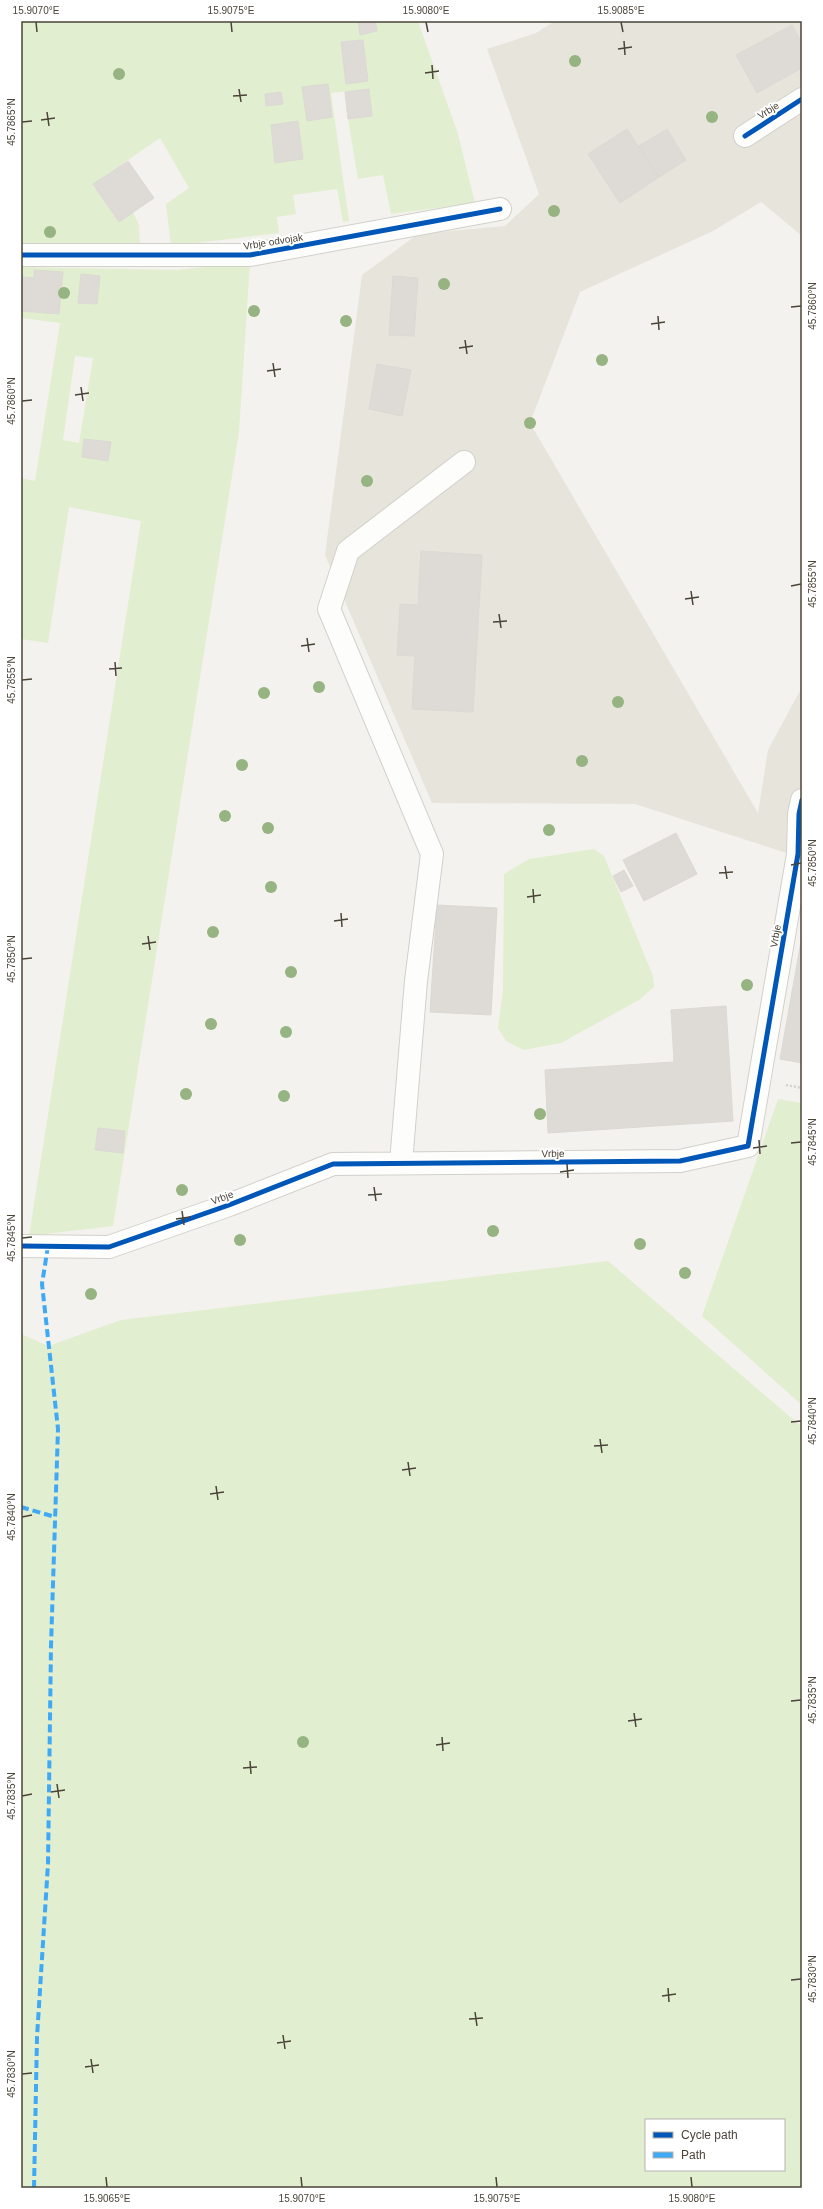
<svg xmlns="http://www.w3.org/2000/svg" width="823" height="2209" font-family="Helvetica,sans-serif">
<rect width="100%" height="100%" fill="#f4f2ee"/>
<!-- residential -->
<path fill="#e7e4dc" d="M555,21H802V236L761,202L713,231L580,292L530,423L758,813L768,750L802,687V858L635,804L432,803L325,555L362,275L418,234L505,226L539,194L487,49L536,33Z"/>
<!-- green -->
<path fill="#e1eecf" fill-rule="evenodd" d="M21,21H418L458,134L475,203L391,214L383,175L358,179L348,119L372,116L369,89L331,93L349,221L343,222L337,189L293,195L296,214L277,217L279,233L171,246L166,204L189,188L160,138L93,184L119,222L133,212L139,225L140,246H21Z
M250,262L239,432L113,1226L29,1236L141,521L69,507L48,643L21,639V478L35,481L60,323L21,318V267L177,270ZM75,356L93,358L79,443L63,440Z
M594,849L604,856L653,976L654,987L639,1000L561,1043L524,1050L506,1041L498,1028L503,990L504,874L529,859Z
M778,1099L802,1103V1405L702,1316Z
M608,1261L802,1427V2188H21V1334L48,1346L121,1320ZM646,2120H784V2170H646Z"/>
<!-- building -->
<path fill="#dedbd6" stroke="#dcd9d4" d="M358,21H375L377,31L360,35Z
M792,25L802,43V68L757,93L736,55Z
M363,40L368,81L346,84L341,42Z
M328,84L332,117L307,121L302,87Z
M369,89L372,116L348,119L345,92Z
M281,92L283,104L266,106L265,94Z
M298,121L303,159L275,163L271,125Z
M627,129L659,177L620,203L588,154Z
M667,129L686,160L659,177L639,146Z
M128,161L154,198L119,222L93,184Z
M34,270L63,272L59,314L21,311V277L34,278Z
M81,274L100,276L97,304L78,303Z
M393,276L418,278L414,336L389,335Z
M377,364L411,370L402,416L369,409Z
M84,439L111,442L108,461L82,457Z
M421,551L482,555L473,712L412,709L415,656L397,655L400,604L418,605Z
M676,833L697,874L644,901L623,860Z
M624,870L633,886L621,892L613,876Z
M437,905L497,908L491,1015L430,1012Z
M802,936V1063L780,1059Z
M726,1006L733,1121L548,1133L545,1070L674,1062L671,1010Z
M98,1128L125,1131L123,1153L95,1150Z"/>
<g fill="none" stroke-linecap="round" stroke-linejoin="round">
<defs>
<path id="minor" d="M745,136L802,99
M21,255H250L500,209
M401,1163L416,981L432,854L329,609L348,551L464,462
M21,1246L109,1247L229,1205L333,1164L680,1161L748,1146L798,854L799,814L802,800"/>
</defs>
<!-- minor casing -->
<use href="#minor" stroke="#d2d0cb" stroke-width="24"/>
<!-- path -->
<path stroke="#d3d2cc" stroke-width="2.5" stroke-dasharray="2 2" stroke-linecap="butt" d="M786,1085L802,1088"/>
<!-- minor -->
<use href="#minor" stroke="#fdfdfc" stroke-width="22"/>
<!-- quiet -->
<path stroke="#3fa9f5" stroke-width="4" stroke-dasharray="8 4" stroke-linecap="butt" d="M21,1507L55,1517
M34,2188L37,2037L48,1864L51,1646L58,1429L42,1284L48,1246"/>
<defs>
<path id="cycleway" d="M745,136L802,99
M21,255H250L500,209
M21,1246L109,1247L229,1205L333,1164L680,1161L748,1146L798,854L799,814L802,800"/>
</defs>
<!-- cycleway casing -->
<use href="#cycleway" stroke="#fff" stroke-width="8"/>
<!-- cycleway -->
<use href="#cycleway" stroke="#0057b8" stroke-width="5"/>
</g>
<!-- trees -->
<g fill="#96b382">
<circle cx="575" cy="61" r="6"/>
<circle cx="119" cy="74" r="6"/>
<circle cx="712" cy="117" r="6"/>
<circle cx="554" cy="211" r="6"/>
<circle cx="50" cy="232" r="6"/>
<circle cx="444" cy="284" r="6"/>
<circle cx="64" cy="293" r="6"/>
<circle cx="254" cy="311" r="6"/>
<circle cx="346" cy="321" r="6"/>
<circle cx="602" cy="360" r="6"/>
<circle cx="530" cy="423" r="6"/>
<circle cx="367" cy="481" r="6"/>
<circle cx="319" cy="687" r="6"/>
<circle cx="264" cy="693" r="6"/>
<circle cx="618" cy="702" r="6"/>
<circle cx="582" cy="761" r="6"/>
<circle cx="242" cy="765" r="6"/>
<circle cx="225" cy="816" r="6"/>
<circle cx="268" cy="828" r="6"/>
<circle cx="549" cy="830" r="6"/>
<circle cx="271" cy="887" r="6"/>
<circle cx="213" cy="932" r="6"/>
<circle cx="291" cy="972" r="6"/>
<circle cx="747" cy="985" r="6"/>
<circle cx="211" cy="1024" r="6"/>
<circle cx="286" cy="1032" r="6"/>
<circle cx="186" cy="1094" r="6"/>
<circle cx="284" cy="1096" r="6"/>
<circle cx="540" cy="1114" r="6"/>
<circle cx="182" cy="1190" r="6"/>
<circle cx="493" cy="1231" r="6"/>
<circle cx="240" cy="1240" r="6"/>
<circle cx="640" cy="1244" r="6"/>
<circle cx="685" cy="1273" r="6"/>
<circle cx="91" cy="1294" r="6"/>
<circle cx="303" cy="1742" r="6"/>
</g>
<!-- ticks -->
<path fill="none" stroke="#4b4439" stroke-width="1.5" d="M36,22L37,32M231,22L232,32M426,22L428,32M621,22L623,32M624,41L625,55M618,49L632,47M432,65L433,79M425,73L439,71M239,89L241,102M233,96L247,95M47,112L49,126M41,120L55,118M22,122L32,121M791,307L801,306M658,316L659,330M651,324L665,322M465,340L467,354M459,348L473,346M273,363L275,377M267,371L281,369M81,387L83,401M75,395L89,393M22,401L32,400M791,586L801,584M691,591L693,605M685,599L699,597M499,614L501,628M493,622L507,621M307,638L309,652M301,646L315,644M115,662L116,676M109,669L122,668M22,680L32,679M791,865L801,863M725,866L727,879M719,873L733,872M533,889L534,903M527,897L541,895M341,913L342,927M334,921L348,919M148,936L150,950M142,944L156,942M22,959L32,958M759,1140L760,1154M791,1143L801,1142M753,1148L767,1146M567,1164L568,1178M560,1172L574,1170M374,1187L376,1201M368,1195L382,1194M182,1211L184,1225M176,1219L190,1217M22,1238L32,1237M791,1422L801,1421M600,1439L602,1453M594,1446L608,1445M408,1462L410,1476M402,1470L416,1468M216,1486L218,1500M210,1494L224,1492M22,1517L32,1515M791,1701L801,1700M634,1713L636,1727M628,1721L642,1719M442,1737L443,1751M436,1745L450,1743M250,1761L251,1774M243,1768L257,1767M57,1784L59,1798M51,1792L65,1790M22,1796L32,1794M791,1980L801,1979M668,1988L669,2002M662,1996L676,1994M475,2012L477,2026M469,2019L483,2018M283,2035L285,2049M277,2043L291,2041M91,2059L93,2073M85,2067L99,2065M22,2074L32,2073M106,2177L107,2187M301,2177L302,2187M496,2177L497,2187M691,2177L692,2187"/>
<g text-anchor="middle" stroke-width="4" stroke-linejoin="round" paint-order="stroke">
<!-- street labels -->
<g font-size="10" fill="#4b4439" stroke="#fff">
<text transform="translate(768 110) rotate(-33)" y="4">Vrbje</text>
<text transform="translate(273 241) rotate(-9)" y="4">Vrbje odvojak</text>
<text transform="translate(775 936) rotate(-80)" y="4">Vrbje</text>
<text transform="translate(553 1153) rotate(-1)" y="4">Vrbje</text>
<text transform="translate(222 1197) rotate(-20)" y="4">Vrbje</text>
</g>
</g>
<!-- border -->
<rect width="823" height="2209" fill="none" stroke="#ffffff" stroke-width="44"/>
<!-- legend -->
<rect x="645" y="2119" width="140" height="52" fill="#ffffff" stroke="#b7b4b0"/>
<rect x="653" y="2132" width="20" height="6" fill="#0057b8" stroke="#b7b4b0"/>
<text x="681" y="2139" font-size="12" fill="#4b4439">Cycle path</text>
<rect x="653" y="2152" width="20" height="6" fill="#3fa9f5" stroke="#b7b4b0"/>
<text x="681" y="2159" font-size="12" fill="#4b4439">Path</text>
<rect x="22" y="22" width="779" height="2165" fill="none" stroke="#4b4439" stroke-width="1.5"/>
<g font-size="10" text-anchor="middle" fill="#4b4439">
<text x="36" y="14">15.9070°E</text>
<text x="231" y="14">15.9075°E</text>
<text x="426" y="14">15.9080°E</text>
<text x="621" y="14">15.9085°E</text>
<text transform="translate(11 122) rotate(-90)" y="4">45.7865°N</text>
<text transform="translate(812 306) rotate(-90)" y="4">45.7860°N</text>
<text transform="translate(11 401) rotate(-90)" y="4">45.7860°N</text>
<text transform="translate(812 584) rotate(-90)" y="4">45.7855°N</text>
<text transform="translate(11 680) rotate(-90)" y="4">45.7855°N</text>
<text transform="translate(812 863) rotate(-90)" y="4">45.7850°N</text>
<text transform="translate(11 959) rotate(-90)" y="4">45.7850°N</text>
<text transform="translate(812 1142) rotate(-90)" y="4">45.7845°N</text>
<text transform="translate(11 1238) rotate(-90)" y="4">45.7845°N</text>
<text transform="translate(812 1421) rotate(-90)" y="4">45.7840°N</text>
<text transform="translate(11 1517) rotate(-90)" y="4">45.7840°N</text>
<text transform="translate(812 1700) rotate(-90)" y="4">45.7835°N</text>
<text transform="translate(11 1796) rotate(-90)" y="4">45.7835°N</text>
<text transform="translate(812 1979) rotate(-90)" y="4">45.7830°N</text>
<text transform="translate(11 2074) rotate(-90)" y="4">45.7830°N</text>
<text x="107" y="2202">15.9065°E</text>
<text x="302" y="2202">15.9070°E</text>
<text x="497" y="2202">15.9075°E</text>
<text x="692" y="2202">15.9080°E</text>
</g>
</svg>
